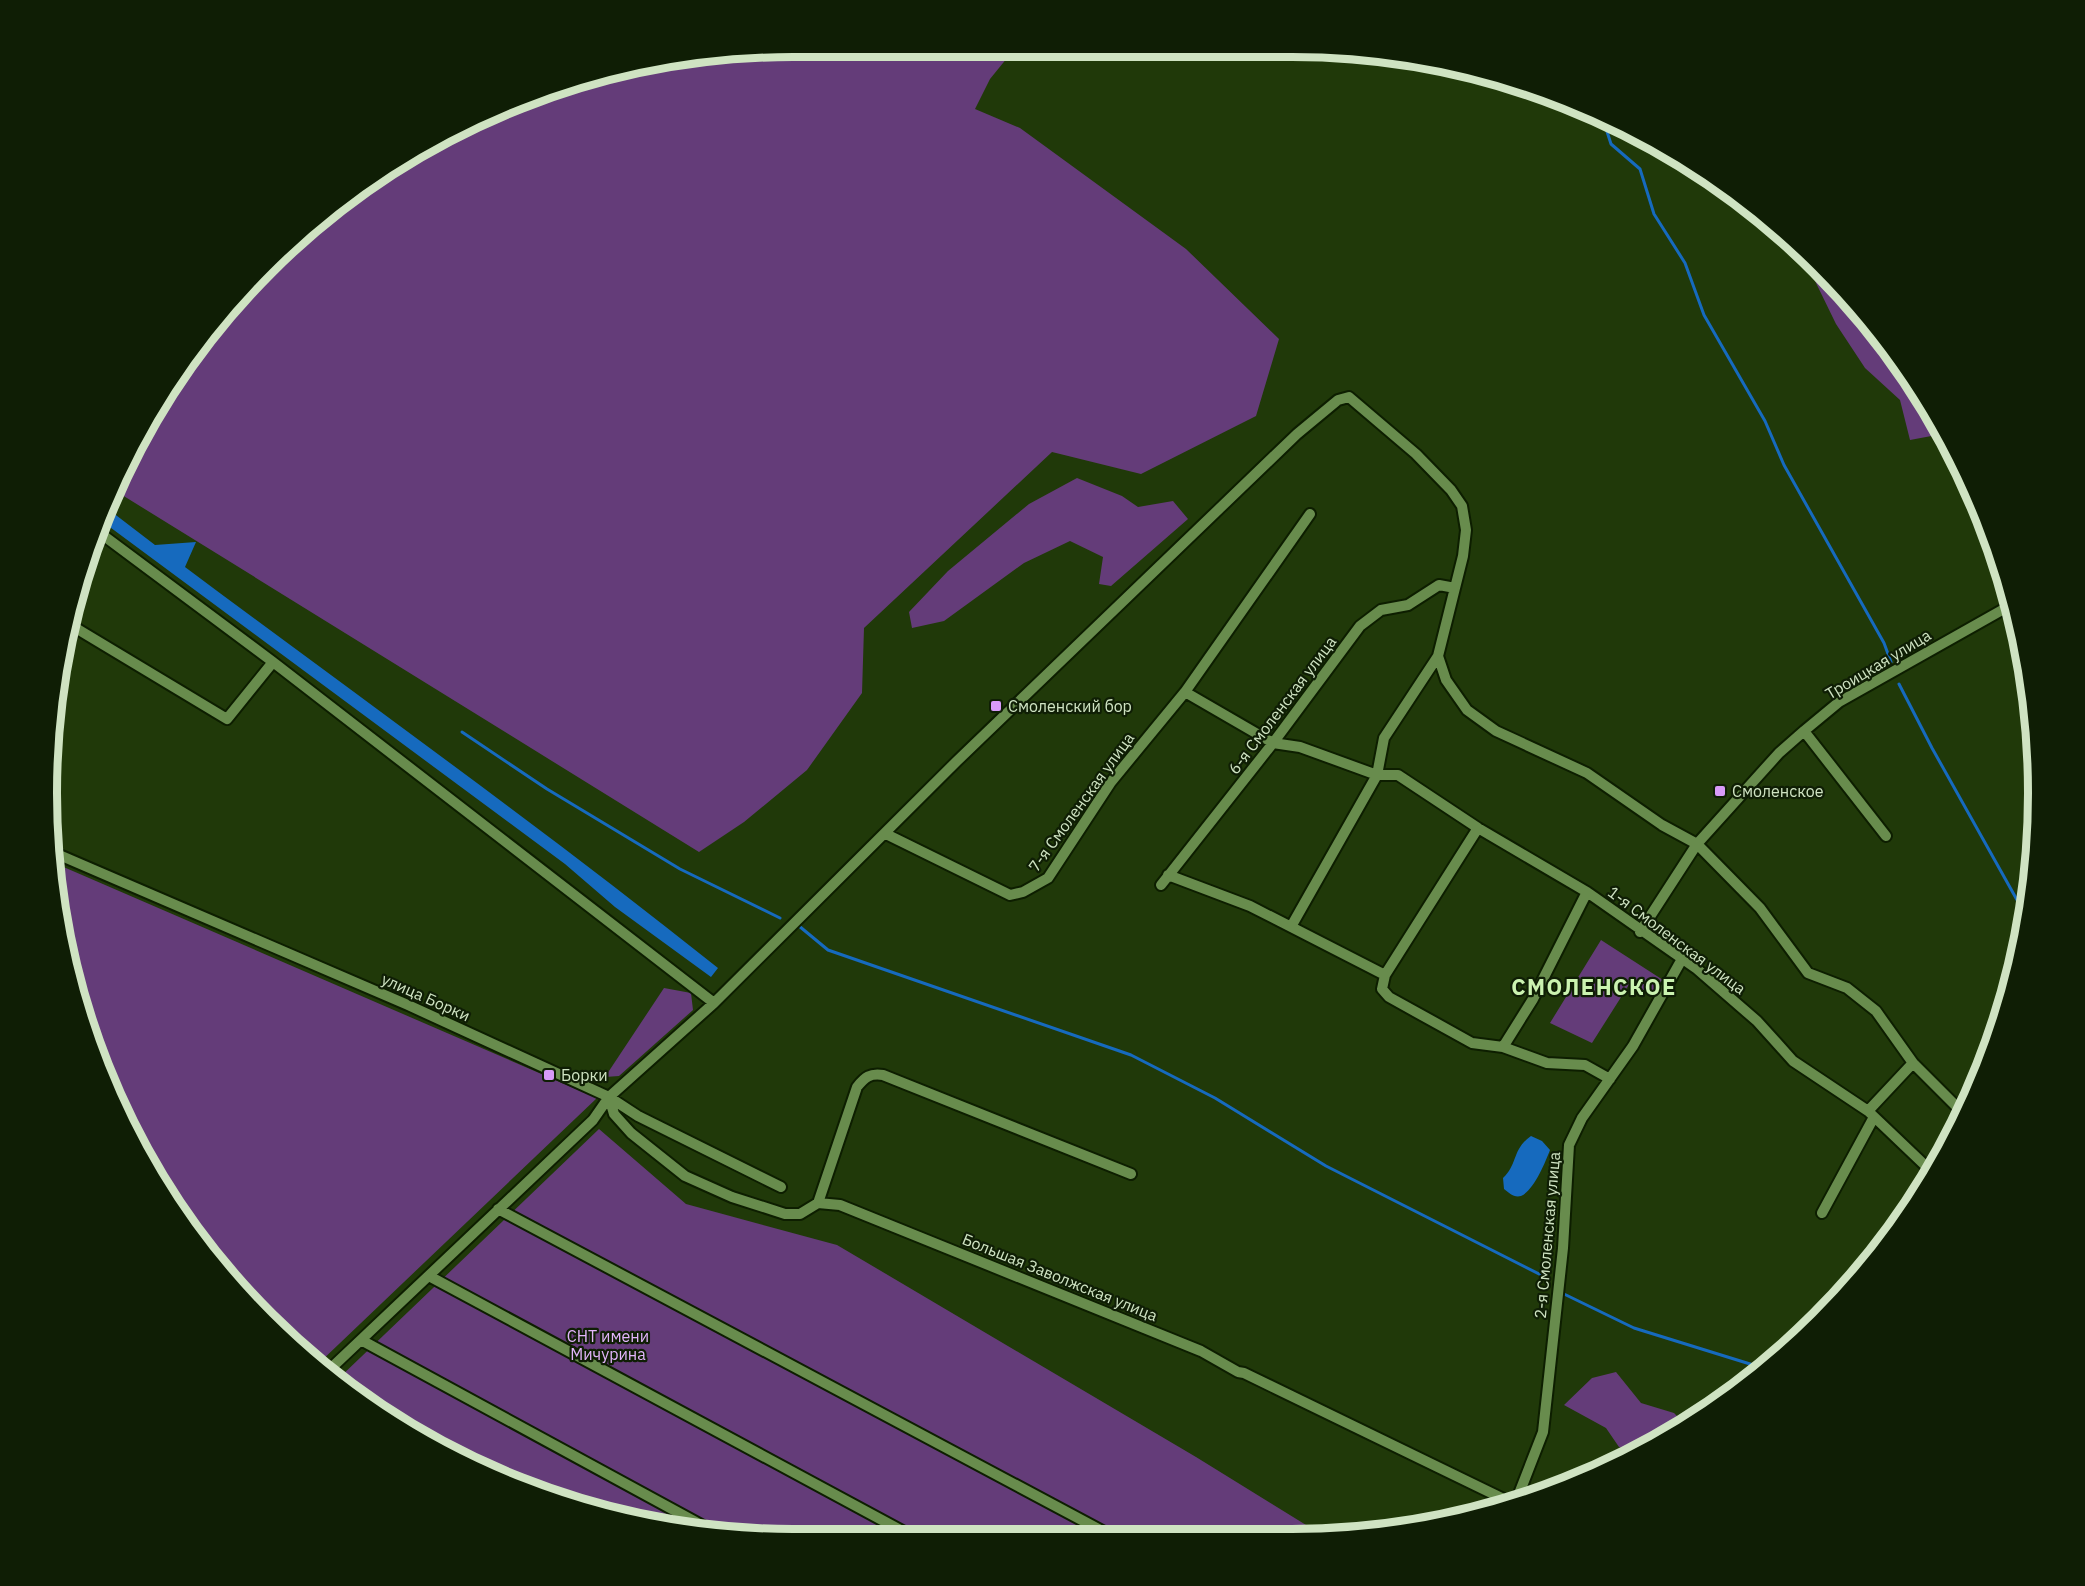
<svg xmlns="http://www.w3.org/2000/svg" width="2085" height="1586" font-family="'IBM Plex Sans',sans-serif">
<rect width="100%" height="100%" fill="#203909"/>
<!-- green -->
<path fill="#643c79" d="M793,47H1016L990,79L975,109L1020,128L1186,249L1279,339L1256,416L1141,474L1052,452L864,628L862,693L807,770L744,822L699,852L114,490L124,463L232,301L301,232L419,147L599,72Z
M1798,246L1820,265L1912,378L1942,434L1910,440L1900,400L1865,368L1836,324Z
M1077,478L1122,496L1138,507L1173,501L1188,519L1111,586L1099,584L1103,557L1070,541L1024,563L944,621L912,628L909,612L948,571L1029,504Z
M52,862L597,1098L318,1364L265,1321L172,1208L86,1033Z
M1601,940L1663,980L1652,997L1630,983L1592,1043L1550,1023Z
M664,988L691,993L693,1010L619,1076L605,1077Z
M599,1129L686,1204L837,1245L1196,1457L1319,1533H695L553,1500L379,1414L337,1380Z
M1616,1372L1641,1403L1674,1413L1685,1424L1633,1450L1619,1447L1606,1428L1564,1405L1592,1378Z"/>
<!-- water -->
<path fill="#166abe" d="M108,509L155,545L196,542L185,567C363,700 544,829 718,968L711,977L615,907L565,864L103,522Z
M1531,1136L1542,1141L1550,1150C1545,1163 1534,1190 1521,1196C1514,1198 1509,1193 1504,1189L1503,1178C1518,1164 1512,1149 1531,1136Z"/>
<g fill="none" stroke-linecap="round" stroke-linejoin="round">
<!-- stream -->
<path stroke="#166abe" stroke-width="3" d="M1602,116L1611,144L1640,169L1654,214L1685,263L1704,315L1765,421L1784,465L1884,643L1891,662
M1899,684L1932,748L2026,916
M462,732L547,789L680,869L780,918
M799,926L828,950L1131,1055L1215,1098L1326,1166L1547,1278
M1564,1294L1634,1328L1763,1368"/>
<defs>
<path id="minor" d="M100,533L273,662L714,1003
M69,624L227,719L273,662
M1185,692L1273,743L1300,747L1377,775H1398L1478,828L1587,892L1697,969L1757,1021L1793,1061L1868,1111L1932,1172
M1804,731L1886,836
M886,834L1010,895L1023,892L1048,878L1111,782L1185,692L1310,514
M50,851L408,1005L609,1097L638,1116L781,1187
M1168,875L1250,906L1385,975L1382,989L1389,997L1472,1043L1503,1047L1547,1063L1585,1065L1610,1079
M1161,885L1273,743L1360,626L1381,610L1408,605L1439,585L1455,588
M1292,925L1377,775L1384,738L1438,656
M1640,932L1697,844L1779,753L1804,731L1839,702L2011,605
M1385,975L1478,828
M1503,1047L1533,999L1587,892
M609,1097L614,1114L631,1133L685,1176L732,1197L785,1214H800L818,1203L840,1205L1201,1351L1238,1372L1244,1373L1514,1504
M1868,1111L1913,1063
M818,1203L857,1087C865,1077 870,1073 883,1075L1131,1174
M498,1209L1106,1533
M1822,1213L1874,1117
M429,1276L906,1533
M361,1340L716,1533
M327,1372L593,1120L609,1097L714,1003L957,761L1297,434L1338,400L1349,397L1416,454L1451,490L1462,506L1466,530L1463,556L1438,656L1446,680L1467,710L1496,731L1587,773L1662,825L1697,844L1760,908L1808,973L1847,988L1876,1011L1913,1063L1963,1113
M1515,1504L1543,1432L1563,1248L1569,1145L1582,1118L1633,1046L1682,959"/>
</defs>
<!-- minor casing -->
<use href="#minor" stroke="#0d1e00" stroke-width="14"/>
<!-- minor -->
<use href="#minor" stroke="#688c4d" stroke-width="10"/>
</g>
<!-- markers -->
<g fill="#d89bf8" stroke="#0f1e05" stroke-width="2">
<rect x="990" y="700" width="12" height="12" rx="3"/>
<rect x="1714" y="785" width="12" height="12" rx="3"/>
<rect x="543" y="1069" width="12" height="12" rx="3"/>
</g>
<g text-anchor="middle" stroke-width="4.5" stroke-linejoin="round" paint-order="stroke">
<!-- street labels -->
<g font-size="16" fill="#cfe3c2" stroke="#0f1e05">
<text transform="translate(1878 664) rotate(-31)" y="6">Троицкая улица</text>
<text transform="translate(1282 705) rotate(-53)" y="6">6-я Смоленская улица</text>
<text transform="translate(1081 802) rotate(-54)" y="6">7-я Смоленская улица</text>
<text transform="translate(1677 940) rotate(37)" y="6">1-я Смоленская улица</text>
<text transform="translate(426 997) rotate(24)" y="6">улица Борки</text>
<text transform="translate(1547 1235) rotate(-85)" y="6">2-я Смоленская улица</text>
<text transform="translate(1060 1277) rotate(22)" y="6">Большая Заволжская улица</text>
</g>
<!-- poi labels -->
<g font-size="16" fill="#cfe3c2" stroke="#0f1e05" text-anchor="start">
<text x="1008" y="712">Смоленский бор</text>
<text x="1732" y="797">Смоленское</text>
<text x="561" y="1081">Борки</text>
</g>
<!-- park labels -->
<g font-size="16" fill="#e3b5fc" stroke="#0f1e05">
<text x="608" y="1342">СНТ имени<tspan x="608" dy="18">Мичурина</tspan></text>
</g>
<!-- district labels -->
<g font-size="22" font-weight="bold" letter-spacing="1.5" fill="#cbf3b0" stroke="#0f1e05">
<text x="1594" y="995">СМОЛЕНСКОЕ</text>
</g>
</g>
<!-- crop -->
<path d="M0 0H2085V1586H0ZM793 57H1292A736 736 0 0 1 2028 793V793A736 736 0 0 1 1292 1529H793A736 736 0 0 1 57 793V793A736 736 0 0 1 793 57Z" fill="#0f1e05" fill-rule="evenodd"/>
<path fill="none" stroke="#cfe3c2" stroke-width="8" d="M793 57H1292A736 736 0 0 1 2028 793V793A736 736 0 0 1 1292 1529H793A736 736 0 0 1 57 793V793A736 736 0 0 1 793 57Z"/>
</svg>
